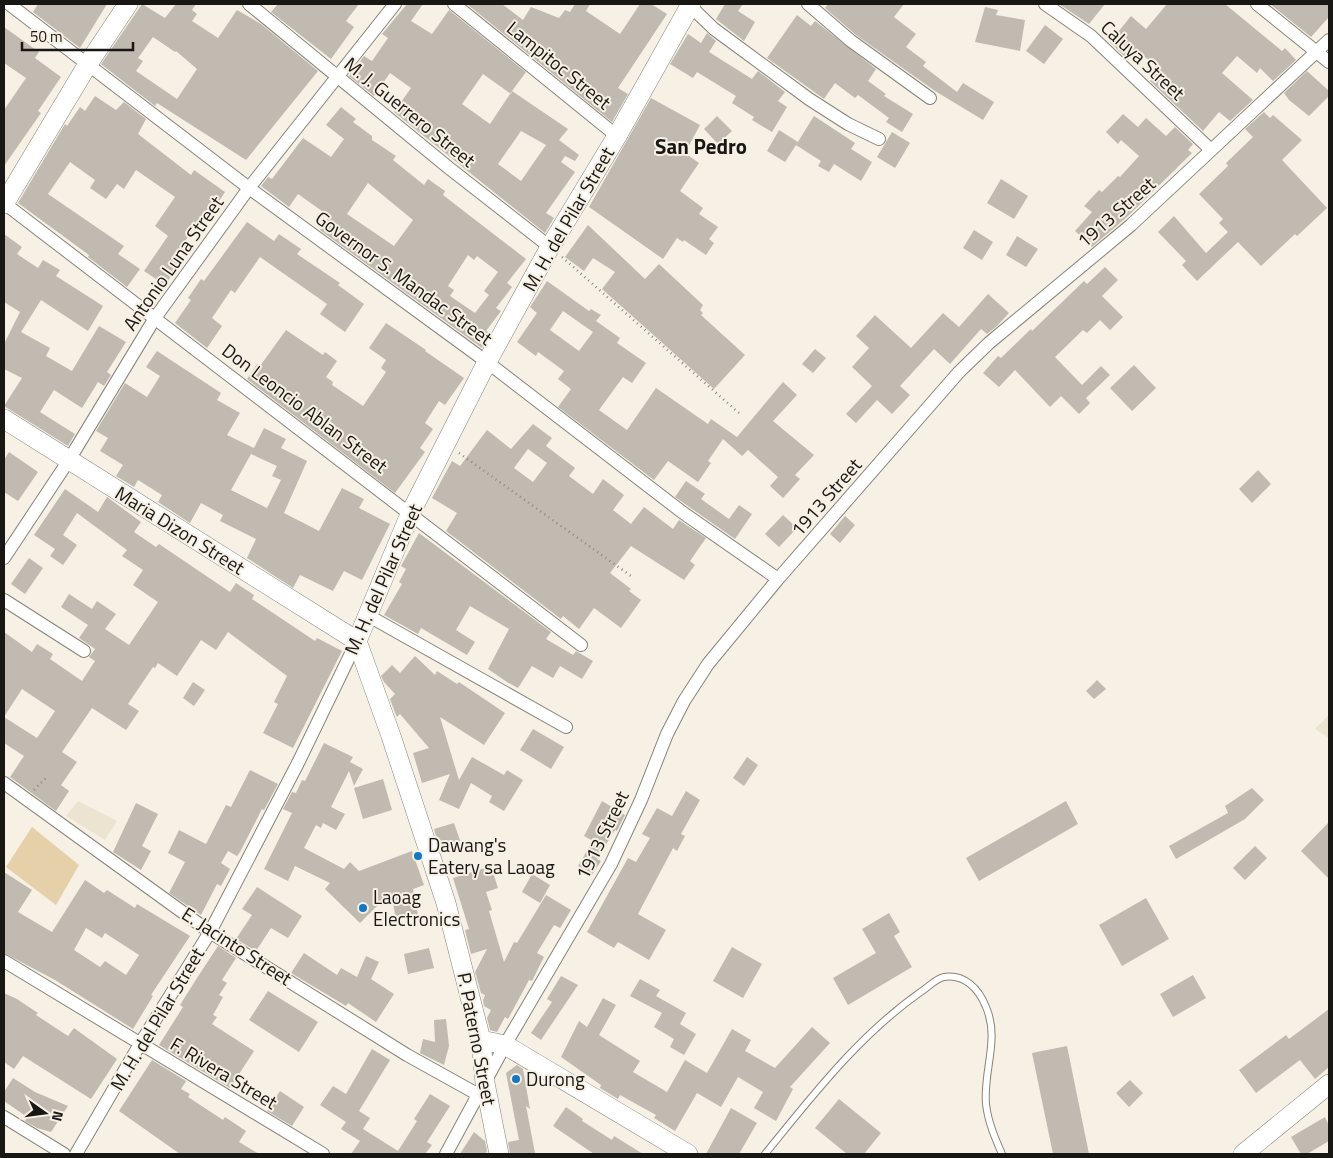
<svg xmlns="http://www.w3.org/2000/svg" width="1333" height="1158" font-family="'Titillium Web',sans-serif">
<rect width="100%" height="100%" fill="#f6f0e5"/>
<!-- built -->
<path fill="#ece3d1" d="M1329,715V738L1315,729Z
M78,801L117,821L105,840L66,816Z"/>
<!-- green -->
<path fill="#e5d0a9" d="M32,827L79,865L56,905L6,867Z"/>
<!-- building -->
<path fill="#c0bab0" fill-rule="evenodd" d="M38,4H107L80,48L33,12Z
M142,4L165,18L176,4H196L192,10L197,14L192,21L218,38L237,10L261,24L318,71L246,160L157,103L155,106L101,64ZM153,37L175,52L176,51L197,69L177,99L136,71L143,61L138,58Z
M278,4H359L346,21L354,27L331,59L271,12Z
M407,4H423L411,21L432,34L449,10L526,72L512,91L568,129L559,140L579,155L575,161L565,156L561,162L575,172L546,213L554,218L545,233L394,112L411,88L390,73L374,96L349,76L364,56L372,61L388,38L382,34ZM483,74L511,94L512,91L490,124L462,104ZM521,131L546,145L521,181L498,164Z
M467,4H502L523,20L531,7L559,18L565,10L570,12L575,4H590L586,11L620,34L640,4H651L667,14L618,88L628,94L612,122Z
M725,4H743L738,11L755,22L744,41L716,19Z
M828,4H904L894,17L916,34L906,47L926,62L923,66L957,92L963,83L994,102L983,120L935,91L856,35L825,8Z
M1059,4H1105L1089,24Z
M1167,4H1225L1282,51L1285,48L1296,60L1273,81L1260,68L1257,73L1237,56L1222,73L1253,100L1230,121L1219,112L1203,131L1150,81L1160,69L1136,50L1128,60L1110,42L1131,16L1146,29Z
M1270,4H1329V17L1311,37Z
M985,7L998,10L996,15L1025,20L1020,51L975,42Z
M797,15L811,26L815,21L876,69L868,81L886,94L884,96L913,114L902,132L886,122L889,118L858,95L855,98L835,83L824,99L767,58Z
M1045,25L1063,39L1044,64L1026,51Z
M4,27L39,52L35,58L61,77L38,111L41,113L4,166V110L26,78L4,63Z
M707,33L716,41L709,52L752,79L758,71L785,92L778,101L787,107L772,132L752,120L754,117L732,103L736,96L697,72L693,78L670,64L688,34L701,43Z
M1307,71L1329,91V96L1309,116L1289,100L1284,93Z
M95,96L116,110L124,102L146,119L138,134L191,175L194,170L225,192L205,222L200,219L175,256L182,260L165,285L144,271L168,236L155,226L175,197L136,170L124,189L117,184L106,199L90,188L95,180L70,162L48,194L124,246L118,254L140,269L127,287L88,257L89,255L18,203L65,124L67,126L80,107L85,111Z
M651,98L700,125L685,153L699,163L680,191L703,208L699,214L718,227L709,239L714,243L706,255L684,240L683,242L677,238L663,259L589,207Z
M341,107L356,119L353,122L372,136V140L396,156L393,160L424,185L428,179L445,191L443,195L526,259L507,283L512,287L496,308L501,311L486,331L490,333L482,348L320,230L329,216L298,194L289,207L261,186L268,177L272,179L303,138L331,157L344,139L326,125ZM368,183L413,220L394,246L347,214ZM468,255L474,260L477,256L498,272L484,291L489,295L475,313L450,296L454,290L448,286Z
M1264,112L1270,118L1273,115L1302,140L1282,160L1327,208L1297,236L1295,234L1261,266L1238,242L1197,281L1182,265L1186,261L1158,232L1174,216L1206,253L1228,232L1219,223L1223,219L1199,194L1228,166L1226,163L1253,137L1245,129Z
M1123,114L1138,127L1146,118L1166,136L1175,127L1193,144L1188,150L1192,153L1128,216L1092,247L1075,231L1092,212L1084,206L1099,190L1102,192L1118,176L1120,177L1139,156L1121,140L1118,144L1106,132Z
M717,116L732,131L718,144L704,129Z
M814,116L855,143L851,149L872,162L861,181L834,164L829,172L818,166L821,161L796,145Z
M779,130L798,142L785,162L767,151Z
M892,132L910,143L895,168L877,157Z
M1001,179L1028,196L1014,219L987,203Z
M247,222L274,241L279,234L301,249L297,254L340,283L338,285L364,304L345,332L320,314L327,304L260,257L235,293L231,290L212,318L222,326L207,348L175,323L191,300L188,298L201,279L204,281Z
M588,225L645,279L659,264L703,305L700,310L703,313L701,315L745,355L714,389L602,289L615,272L593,258L584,271L565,257Z
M974,230L993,242L982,260L963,248Z
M4,234L22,247L17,254L38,268L43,260L60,270L56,276L103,306L88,331L41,300L21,332L50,348L46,356L72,371L99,326L126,342L107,372L111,375L104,386L98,382L82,408L54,390L40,412L75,434L68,446L4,406L22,378L4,369V344L20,312L4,302Z
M1017,236L1038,249L1026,267L1006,255Z
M1105,267L1118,280L1102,296L1123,317L1110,330L1100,320L1087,333L1083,330L1055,357L1082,385L1101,366L1110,375L1086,398L1090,403L1079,414L1061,396L1050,407L1015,370L999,387L983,373L998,356L1001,358L1031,329L1032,331L1084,281L1087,284Z
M547,281L589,311L591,309L601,315L596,321L620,338L617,343L646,363L632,383L623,377L599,410L627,430L656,388L708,424L711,419L737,437L783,382L797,395L773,421L814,455L795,475L800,479L783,498L770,486L778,477L748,450L742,456L723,439L708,461L711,463L698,482L668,461L654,480L558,407L571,389L558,379L564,371L538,352L536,356L517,342L537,313L530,307ZM563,311L593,332L579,351L550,330Z
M988,294L1009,313L997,326L987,334L981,329L950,364L934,349L900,386L910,395L892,414L877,400L856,423L846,414L872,386L852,367L869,348L856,336L875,315L911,348L943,313L959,327Z
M386,323L426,350L425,351L464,378L445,405L439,401L425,423L433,429L420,448L425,452L395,493L247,379L257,364L260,366L286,330L323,355L325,352L337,361L326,377L333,382L332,385L363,406L386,372L381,368L386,360L369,348Z
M815,349L826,358L813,373L802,364Z
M157,351L221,393L217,400L240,413L227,435L254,448L264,428L286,439L281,448L307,461L284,513L319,531L342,488L364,499L359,508L390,524L362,580L344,571L333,591L300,575L293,588L247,558L256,539L220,521L223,515L201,503L190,523L158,502L162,495L138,480L134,487L116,476L123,465L100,451L108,438L96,431L125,383L147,397L160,376L146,367ZM251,454L277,466L272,476L281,480L267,508L231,490Z
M1134,365L1156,388L1132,411L1110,388Z
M533,424L552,438L546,446L575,468L569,476L593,494L603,479L624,495L613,510L631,524L644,507L673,529L679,520L706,538L690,561L695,565L684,580L631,546L610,573L631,589L629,591L641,600L621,628L594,608L579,629L563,616L561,619L446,531L457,513L432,498L452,461L460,466L487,430L511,449ZM528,449L547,463L533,482L514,468Z
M9,452L38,472L18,501L4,492V460Z
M1258,470L1271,484L1252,503L1239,489Z
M686,481L705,494L701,499L729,519L739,505L752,514L735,539L675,497Z
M65,489L98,512L107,497L141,522L134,532L156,547L159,544L230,592L236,583L254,595L252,599L315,641L317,638L342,651L293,748L263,733L278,704L274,702L287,676L228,632L216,650L201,640L177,676L158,663L155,668L153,667L128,704L139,711L126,730L92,708L62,752L77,762L61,785L69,791L56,811L10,777L24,756L4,743V632L32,652L37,644L53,654L50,659L82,681L95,661L89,657L95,649L79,638L88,625L61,607L69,594L92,609L97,601L116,614L105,629L129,645L158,602L133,585L143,570L122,556L127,550L77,513L63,535L77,545L63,565L50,556L55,549L34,535ZM22,689L55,711L37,738L4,717Z
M783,515L797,528L779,547L765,534Z
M845,516L855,525L840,543L830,534Z
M419,533L551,632L546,639L573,655L576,651L593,661L582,679L560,666L553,678L532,666L518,688L507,682L488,669L509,629L470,606L456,630L475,642L467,655L421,628L418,634L384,615L402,584L399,582L406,569L401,566Z
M29,558L43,568L25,594L11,584Z
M415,656L435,675L437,671L457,684L459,682L505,713L484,745L440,717L459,780L472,757L504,775L507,770L523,780L504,811L489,802L492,796L471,783L459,809L439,800L450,774L422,783L413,753L429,748L400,714L397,717L396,715L390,699L395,694L384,682L381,676L392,665L400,673Z
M1097,680L1106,689L1094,699L1086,691Z
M193,682L205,690L194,706L183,698Z
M533,729L564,747L551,769L520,750Z
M324,743L353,757L350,762L363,769L354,786L349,771L331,807L345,814L336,830L323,823L321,828L316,825L304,848L344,869L350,862L359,871L412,851L424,885L413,889L418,915L396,920L391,892L360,923L325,889L330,883L295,866L288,881L264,869L292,813L283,809L292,792L296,793L302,780L305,781Z
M747,757L758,765L744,786L733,778Z
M250,770L278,784L264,810L262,809L240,852L237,856L228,851L221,863L230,869L221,886L217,884L201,915L169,893L185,862L168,853L179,830L206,844L226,805L231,807Z
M383,779L392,810L363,819L354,788Z
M1252,788L1264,800L1245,819L1176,859L1169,846L1228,813L1225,806Z
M686,791L700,800L681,834L685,836L677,851L673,848L638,914L666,930L649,960L618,942L614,948L587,932L628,858L636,862L650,838L642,834L657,808L672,816Z
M602,801L625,815L617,831L615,830L597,859L601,861L592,875L578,866L593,841L584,836Z
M1066,801L1078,824L979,881L966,858Z
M136,803L158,814L142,846L151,851L141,870L113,852Z
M1329,822V879L1301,851Z
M454,823L462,846L441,853L434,829Z
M1255,846L1267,858L1245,880L1233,868Z
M491,866L498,888L486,892L492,910L489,911L504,962L514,942L517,943L546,895L571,910L560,928L554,925L537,953L544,957L532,981L529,980L508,1019L505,1017L497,1032L490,1030L487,1018L491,1010L484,1006L483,1000L485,995L481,993L475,972L487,949L471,954L465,930L469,929L453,878Z
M4,872L32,890L18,912L52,932L85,880L104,893L107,890L135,908L137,904L190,936L151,995L153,996L133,1029L55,980L4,953ZM86,928L102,938L105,933L139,955L126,975L105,961L100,967L74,950Z
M532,874L550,885L540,903L522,892Z
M257,887L302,916L288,938L271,928L256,951L236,939L252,915L242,909Z
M1146,898L1169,939L1122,966L1099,925Z
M889,913L900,932L894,936L912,967L848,1005L833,978L876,953L862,929Z
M218,946L236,958L222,980L227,983L219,995L223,997L213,1015L217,1017L212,1024L254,1051L230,1088L159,1045L183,1007L180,1005L197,978Z
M732,947L762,964L743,998L713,981Z
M429,948L434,968L408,974L404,954Z
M304,953L337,975L341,968L357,977L366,956L379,962L371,979L394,994L376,1022L348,1003L346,1006L291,973Z
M1193,975L1206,998L1173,1017L1160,994Z
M561,976L578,985L541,1040L531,1033L552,1002L547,999Z
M640,979L660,990L656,996L686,1013L680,1024L696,1034L684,1055L670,1047L674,1039L654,1027L662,1013L630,996Z
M268,991L318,1022L299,1052L249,1020Z
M4,993L17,999L38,1013L36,1015L68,1036L74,1028L117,1059L91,1099L23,1056L14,1069L4,1062Z
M603,998L616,1005L599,1035L640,1061L633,1072L667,1092L685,1060L707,1073L732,1029L751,1040L745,1051L775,1068L812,1027L830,1043L790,1087L793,1089L776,1121L754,1108L763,1092L738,1077L721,1107L697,1093L675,1131L654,1118L656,1115L620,1095L618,1099L600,1088L601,1085L561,1057L579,1021L587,1027Z
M1329,1009V1067L1315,1079L1300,1060L1256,1093L1239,1070L1286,1035L1289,1039Z
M446,1019L449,1046L444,1065L420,1053L423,1039L435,1042L434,1020Z
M1067,1046L1089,1154H1053L1032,1053Z
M372,1049L390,1060L359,1111L370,1118L363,1129L398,1151L417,1121L414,1119L430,1094L450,1106L427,1142L432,1145L425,1154H351L360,1141L341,1129L346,1122L320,1105L333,1086L346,1094Z
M152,1060L186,1081L181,1089L190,1094L188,1097L223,1120L225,1117L246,1131L239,1142L259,1154H180L119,1111Z
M517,1065L523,1069L530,1109L526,1106L535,1153L526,1154H510L508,1142L519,1140L506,1073Z
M13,1078L35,1092L68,1106L51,1132L37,1128L25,1121L27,1117L4,1101V1092Z
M1130,1080L1143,1093L1129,1107L1116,1093Z
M280,1091L304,1107L292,1126L267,1111Z
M839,1099L881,1133L864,1154H847L815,1128Z
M566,1107L583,1119L582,1121L612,1140L614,1136L643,1154H594L553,1126Z
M731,1108L757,1123L739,1154H706Z
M1325,1117L1329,1126V1141L1307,1154H1301L1291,1137Z
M474,1132L485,1141L487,1151L485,1154H460Z"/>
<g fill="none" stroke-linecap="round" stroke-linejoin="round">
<defs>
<path id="lane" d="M765,1154C813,1095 859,1035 922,991C928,987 937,978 944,977C965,974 979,989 986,1007C1000,1039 983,1071 986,1104C988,1122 995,1138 1002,1154"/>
<path id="street" d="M9,4L249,188L487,362L682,512L778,579
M249,4L449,168L550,247
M454,4L617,136
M688,4L714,29L809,99L848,124L879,139
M808,4L851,41L930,98
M1045,4L1091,36L1211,150
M1257,4L1329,62
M4,203L581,645
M4,558L69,460L155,318L249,188L395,4
M4,600L84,651
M367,615L566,727
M4,783L210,932L407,1055L479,1095
M4,961L323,1154
M4,1117L64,1154
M76,1154L140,1044L210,932L298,763L357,641
M446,1154L505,1045L611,864L641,800L667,734L684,701L708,664L778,579L959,372L989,343L1131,225L1329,40"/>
<path id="secondary" d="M4,204L88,64L128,4
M4,419L357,641
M357,641L411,512L487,362L550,247L617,136L691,4
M357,641L391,736L446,903L481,1040L485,1083L499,1154
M481,1040L505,1045L688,1154
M1243,1154L1329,1084"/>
</defs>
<!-- lane casing -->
<use href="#lane" stroke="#89847a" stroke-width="8"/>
<!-- street casing -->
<use href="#street" stroke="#89847a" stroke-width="14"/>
<!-- secondary casing -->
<use href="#secondary" stroke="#89847a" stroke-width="20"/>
<!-- path -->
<path stroke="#8c8881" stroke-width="2.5" stroke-dasharray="1 4" stroke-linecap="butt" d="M562,257L739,413
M459,453L631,576
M34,790L47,777"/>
<!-- lane -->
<use href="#lane" stroke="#fff" stroke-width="6"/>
<!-- street -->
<use href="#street" stroke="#fff" stroke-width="12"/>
<!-- secondary -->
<use href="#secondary" stroke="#fff" stroke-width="19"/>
</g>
<!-- markers -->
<g fill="#1576c2" stroke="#f6f0e5" stroke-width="2">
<circle cx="418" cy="856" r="5"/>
<circle cx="363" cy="908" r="5"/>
<circle cx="516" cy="1079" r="5"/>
</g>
<g text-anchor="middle" stroke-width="4" stroke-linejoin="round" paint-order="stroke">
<!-- street labels -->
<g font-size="19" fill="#191714" stroke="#f6f0e5">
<text transform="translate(1143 60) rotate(43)" y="7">Caluya Street</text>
<text transform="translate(559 65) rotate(39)" y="7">Lampitoc Street</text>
<text transform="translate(410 112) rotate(39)" y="7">M. J. Guerrero Street</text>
<text transform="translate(1116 212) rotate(-41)" y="7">1913 Street</text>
<text transform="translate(568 219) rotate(-60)" y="7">M. H. del Pilar Street</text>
<text transform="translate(173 263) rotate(-55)" y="7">Antonio Luna Street</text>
<text transform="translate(404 278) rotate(36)" y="7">Governor S. Mandac Street</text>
<text transform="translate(305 408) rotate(37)" y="7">Don Leoncio Ablan Street</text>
<text transform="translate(826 497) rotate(-49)" y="7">1913 Street</text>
<text transform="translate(180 530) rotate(32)" y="7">Maria Dizon Street</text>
<text transform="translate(383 579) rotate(-66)" y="7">M. H. del Pilar Street</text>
<text transform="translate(602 835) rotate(-64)" y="7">1913 Street</text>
<text transform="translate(237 946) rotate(33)" y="7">E. Jacinto Street</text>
<text transform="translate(157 1019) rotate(-59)" y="7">M. H. del Pilar Street</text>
<text transform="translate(477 1039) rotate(79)" y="7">P. Paterno Street</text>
<text transform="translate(224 1073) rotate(31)" y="7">F. Rivera Street</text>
</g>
<!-- poi labels -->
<g font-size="19" fill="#191714" stroke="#f6f0e5" text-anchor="start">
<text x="428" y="852">Dawang's<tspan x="428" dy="22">Eatery sa Laoag</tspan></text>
<text x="373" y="904">Laoag<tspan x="373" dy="22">Electronics</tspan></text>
<text x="526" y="1086">Durong</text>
</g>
<!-- quarter labels -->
<g font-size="21" font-weight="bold" fill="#191714" stroke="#f6f0e5">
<text x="701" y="154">San Pedro</text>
</g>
</g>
<!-- border -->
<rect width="1333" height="1158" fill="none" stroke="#191714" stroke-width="10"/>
<!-- north arrow -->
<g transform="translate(45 1113) rotate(104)" stroke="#f6f0e5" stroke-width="4" paint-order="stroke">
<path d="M0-4L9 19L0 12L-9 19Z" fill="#191714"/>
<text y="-8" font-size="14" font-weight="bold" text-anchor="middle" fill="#191714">N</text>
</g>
<!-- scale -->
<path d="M22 42v8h111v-8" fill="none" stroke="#191714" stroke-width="2.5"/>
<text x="30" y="42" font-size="15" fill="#191714" stroke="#f6f0e5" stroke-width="4" paint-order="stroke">50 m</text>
</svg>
